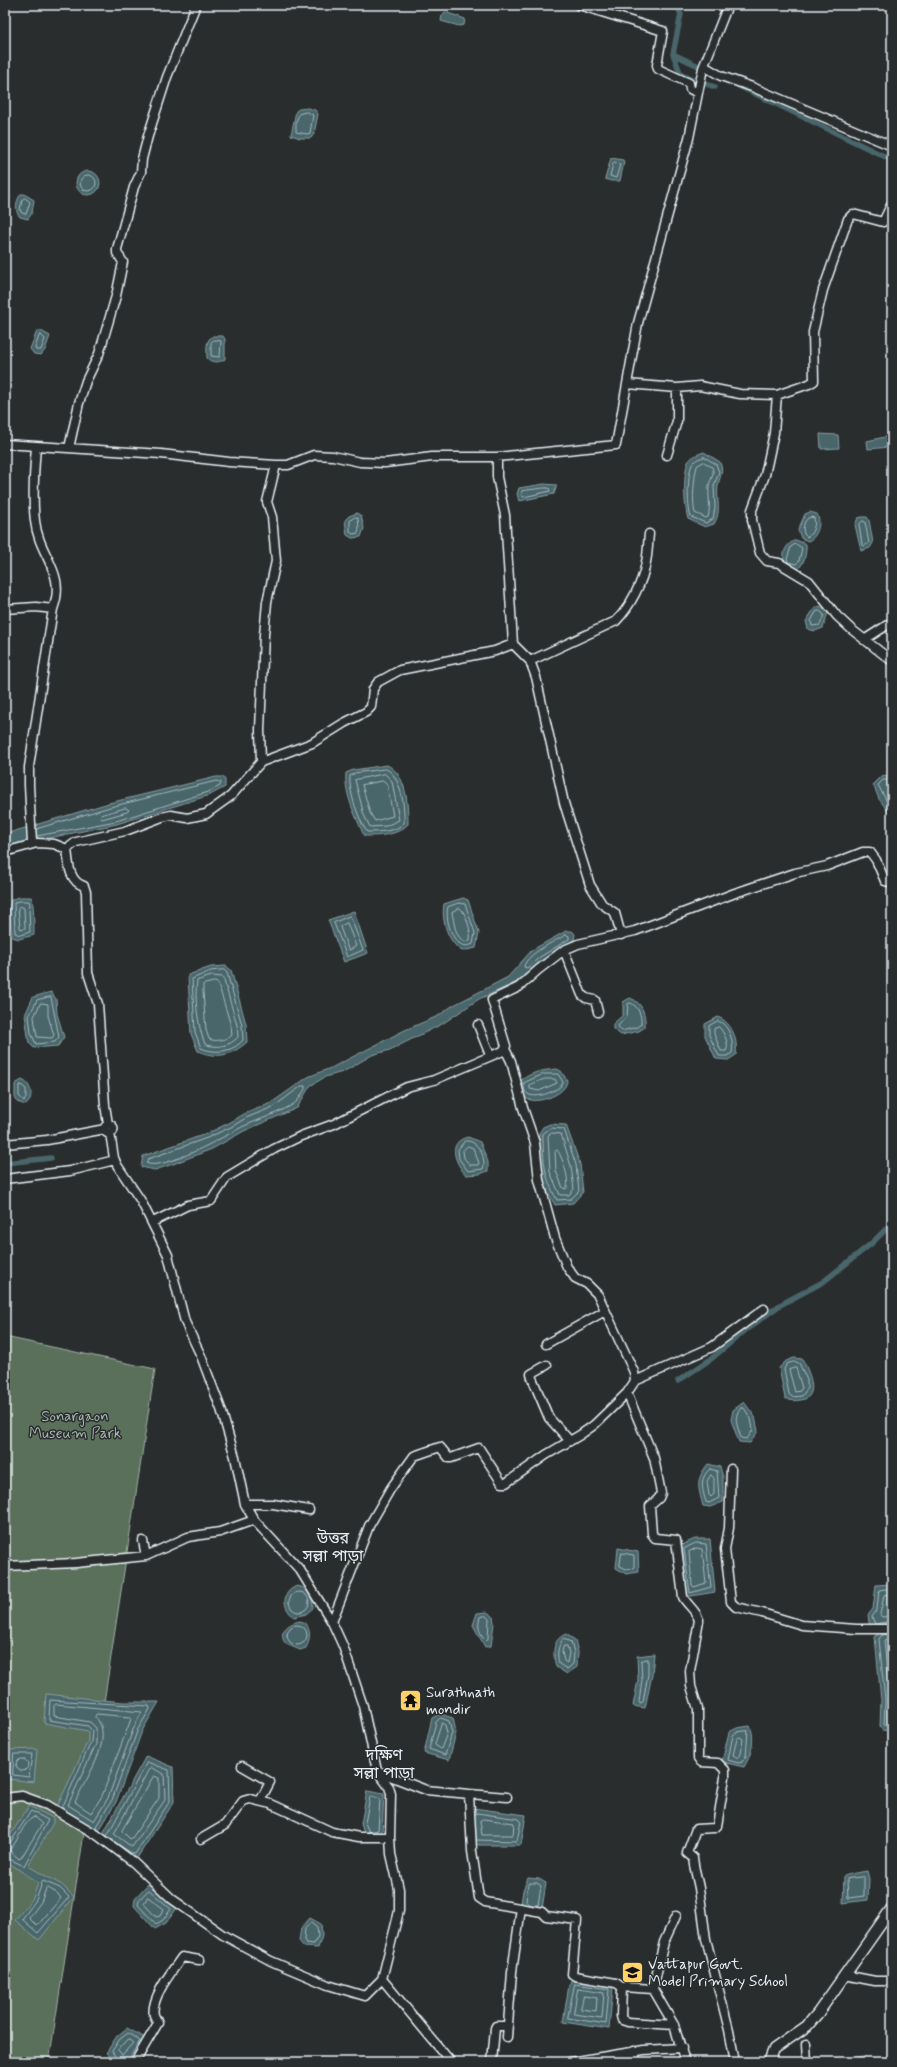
<svg xmlns="http://www.w3.org/2000/svg" width="897" height="2067" font-family="Mynerve,'Noto Sans Bengali',sans-serif">
<rect width="100%" height="100%" fill="#2a2d2e"/>
<filter id="ink" filterUnits="userSpaceOnUse"><feTurbulence type="fractalNoise" baseFrequency=".025" numOctaves="2"/><feDisplacementMap in="SourceGraphic" scale="8" xChannelSelector="R" yChannelSelector="G"/><feConvolveMatrix kernelMatrix="1 2 1 2 8 2 1 2 1" color-interpolation-filters="sRGB"/></filter>
<g filter="url(#ink)">
<!-- green -->
<path fill="#5a6f5a" stroke="#a1b0a9" d="M5,1337L155,1369L49,2062H5Z"/>
<!-- water -->
<path fill="#48666b" stroke="#889ea3" d="M445,12L465,19L464,25L459,26L441,21L442,15Z
M308,108L315,110L318,114L314,134L311,138H300L291,135L296,111L299,109Z
M611,158L623,160L624,162L620,181H611L605,179Z
M76 183a12 12 0 1 1 24 0a12 12 0 1 1-24 0Z
M21,194H24L34,200L32,213L28,219L20,217C14,211 16,200 21,194Z
M37,331H41L50,336L45,350L41,355L34,354L30,349Z
M213,336H223L225,339V359C220,363 211,363 207,358C207,350 205,340 213,336Z
M820,434L838,435L839,448L821,449Z
M889,436L892,437V446L890,447L868,449L867,441Z
M704,452L720,462C724,475 720,474 718,486C716,500 722,511 714,524L705,527L688,519C684,507 683,474 688,462C692,456 698,454 704,452Z
M544,484L557,485L554,494L519,501L517,494L519,488Z
M810,512L817,514C822,523 817,538 808,541L801,538L798,530L805,514Z
M357,513L361,516L364,528L361,537L352,538L347,535L345,520L349,516Z
M862,517H867L869,520L873,543L870,548L861,551L855,525L858,518Z
M796,540L806,544C807,552 804,565 797,570L784,563C782,552 786,544 796,540Z
M820,606L828,612L823,628L815,631L808,629L806,621L814,609Z
M387,765C407,774 408,805 408,824C397,836 379,836 364,836C356,816 344,795 346,773L353,770Z
M888,775L892,776L891,815L879,799L873,784L881,776Z
M216,777H223L225,780V787L210,795L117,824L5,847V834L109,803Z
M19,897H31C34,900 34,928 34,935L19,939L12,937L9,911L11,900Z
M463,898L468,900L479,933L476,948L462,951C448,942 441,921 444,904Z
M354,911L368,953L344,962L328,920Z
M566,931H572L575,934L574,940L542,960L515,983L479,999L442,1024L390,1050L372,1055L343,1072L325,1077L310,1086L297,1108L244,1131L212,1149L173,1164L155,1170L141,1167L143,1156L206,1134L229,1123L244,1114L271,1103L308,1077L333,1067L405,1030L438,1016L452,1006L508,977L532,950Z
M226,966L231,970L246,1024L247,1042C231,1056 217,1059 198,1051L191,1034L188,975L211,967Z
M51,992L56,999L57,1014L64,1037L58,1046L34,1048L29,1043L25,1015L33,997Z
M630,998C642,1002 646,1014 645,1027L639,1031L621,1035L613,1029V1024L623,1015V1002Z
M718,1017C733,1023 738,1041 736,1055L728,1060L716,1059L705,1036V1024Z
M557,1069L561,1071L567,1080C568,1095 529,1109 522,1094C520,1090 520,1085 520,1081C531,1072 543,1070 557,1069Z
M22,1080C32,1084 34,1098 26,1105L17,1102L15,1097V1084Z
M550,1124L566,1125L580,1164L583,1192L573,1203L555,1205L545,1187L541,1173L539,1133L543,1127Z
M468,1137L480,1142L488,1162V1171L480,1174L466,1175C455,1163 446,1142 468,1137Z
M794,1358L802,1359C808,1369 821,1397 801,1400C794,1401 790,1401 785,1398L779,1368L786,1361Z
M744,1402L755,1417L758,1431L750,1443L739,1442L731,1420L733,1410Z
M708,1464L720,1467L723,1477V1502L710,1507L703,1506C698,1487 695,1480 708,1464Z
M695,1539H710L715,1592L685,1597L679,1546Z
M618,1548L638,1552L639,1572L626,1574L616,1568Z
M892,1584V1625L870,1629L868,1615L873,1609L876,1585Z
M297,1586C308,1587 313,1597 313,1608L306,1614L294,1617C282,1608 281,1592 297,1586Z
M487,1612L493,1616L494,1623L491,1646L485,1647L473,1625L477,1613Z
M300,1621C312,1624 311,1639 306,1648L300,1650L286,1644C276,1632 289,1623 300,1621Z
M892,1631V1731L882,1730L880,1727L881,1700L875,1637L880,1632Z
M566,1634L575,1640L578,1652L577,1667L567,1674L556,1667C553,1654 551,1640 566,1634Z
M654,1654L652,1675L645,1708L633,1706L638,1680L637,1656Z
M46,1694L123,1702H159L142,1731L116,1802L97,1834L56,1809L88,1741V1731L44,1723Z
M440,1714L453,1718L456,1733L449,1760L424,1753L432,1718Z
M750,1726C756,1739 751,1756 744,1767L722,1762L729,1732L737,1728Z
M37,1749L34,1782L8,1779L10,1750Z
M146,1756L173,1767L174,1802L135,1861L101,1837Z
M367,1791L384,1794L382,1835L365,1836L361,1824Z
M29,1806L53,1818V1823L28,1866L62,1885L74,1897L39,1940L15,1920L33,1898L38,1883L5,1860V1843Z
M473,1808L526,1815L521,1845H472Z
M867,1871L869,1879L868,1900L843,1903L844,1875Z
M528,1878L539,1879L546,1883L542,1909H529L521,1904L523,1890Z
M148,1884L177,1908L166,1923L155,1929L134,1906L135,1898Z
M310,1918L321,1924L322,1936L318,1948L304,1947L299,1941L301,1928Z
M572,1979L609,1984L613,1987L609,2029L563,2022L569,1985Z
M127,2028L147,2039L130,2062H116L106,2053L117,2036Z
M864,2056L865,2062H824L863,2056Z"/>
<g fill="none" stroke-linecap="round" stroke-linejoin="round">
<!-- shore -->
<path stroke="#a8b9c0" stroke-width="1" d="M307,112L313,115L310,133L307,134L296,132V122L299,114Z
M615,162L620,165L616,178L610,176L613,164Z
M80 183a8 8 0 1 1 16 0a8 8 0 1 1-16 0Z
M25,198L30,202L26,214L22,213L20,210L22,200Z
M41,335L45,339L41,350H36L35,348L39,336Z
M214,340L221,341L220,357L211,356V343Z
M704,457L716,464L719,472L714,486L715,508L713,519L706,523L691,517C687,507 687,471 693,463C696,459 700,458 704,457Z
M704,462L712,467C715,474 711,478 709,485C708,496 711,506 708,517L706,518L695,513C692,504 694,475 697,466Z
M544,488H549L550,491L524,497L521,495L522,491Z
M355,517L358,518L359,528L358,533L353,534L350,532V521Z
M811,517L814,518C816,524 813,534 807,537L804,534C802,528 804,518 811,517Z
M863,521L865,522L869,543L864,546L862,544L859,525Z
M796,544L802,548L799,561L796,564L788,562L787,559L791,547Z
M820,611L824,615L820,625L812,626L811,621L816,612Z
M386,769C401,775 405,808 404,823C396,832 378,832 367,832C359,821 348,790 350,776L355,773Z
M385,774L392,781L399,820L386,826L370,827L364,815L355,780Z
M892,780H883L878,785L892,811
M384,781L387,784L393,816L375,821L370,813L362,785Z
M126,808L129,810L127,812L102,819L100,817L101,815Z
M36,829L110,807L216,781L221,782L220,786L208,792L116,821L37,836
M19,901H29L30,904L29,911L30,932L20,935L15,933L14,903Z
M459,903L465,904L475,933L473,944C454,954 444,919 448,907Z
M20,906L24,908L25,928L22,930L20,928L18,908Z
M460,908C467,914 471,931 470,940L466,942C455,939 454,922 452,912Z
M350,916L363,950L347,957L334,923Z
M347,923L356,946L350,950L348,949L340,927Z
M566,935L569,936V939L540,957L527,968L524,967C526,954 555,941 566,935Z
M224,970L227,973L242,1025L243,1040C233,1052 215,1054 201,1048L195,1032L192,979L211,971Z
M212,976L223,977L237,1025L238,1037C231,1046 215,1049 205,1044C198,1028 194,997 197,981Z
M214,982L218,983L231,1026L232,1035C227,1040 215,1042 209,1039L206,1030L203,992V985Z
M51,997L59,1037L55,1042L36,1044L31,1033L29,1016L37,1000Z
M41,1003L48,1004V1016L54,1035L52,1038L37,1037L34,1017Z
M630,1003C638,1005 642,1016 641,1024L637,1027L622,1031L618,1026L627,1016L628,1004Z
M718,1021C730,1025 734,1043 732,1053L727,1056H719L709,1035V1026Z
M719,1027C724,1032 730,1045 726,1051H721L714,1034V1029Z
M544,1074H558L563,1082L562,1085C553,1094 521,1105 524,1083Z
M545,1079H555L557,1083L539,1091L530,1089V1085Z
M21,1085L26,1089V1098L24,1101L19,1096V1086Z
M302,1086H305V1089C302,1094 298,1102 292,1105C277,1114 260,1119 244,1126C226,1135 164,1172 146,1163L148,1159L207,1138L231,1127L246,1118L273,1107Z
M551,1128L564,1129L576,1165L579,1191L571,1199L557,1200C544,1176 543,1162 543,1134Z
M552,1133L561,1134L571,1166L574,1189L569,1195H560L550,1172L548,1136Z
M465,1141C478,1139 487,1159 483,1169L468,1171L459,1159L458,1150Z
M468,1146L473,1148L479,1163L478,1165H470L464,1158L463,1151Z
M557,1150C562,1155 571,1182 566,1189L563,1188L556,1171L555,1152Z
M794,1362L799,1363L807,1380V1389L802,1396L792,1397L789,1394L784,1369L787,1364Z
M796,1368L802,1388L800,1391L795,1392L789,1370Z
M741,1408H744L751,1419L753,1430L747,1439L741,1438C738,1427 732,1417 741,1408Z
M710,1469L717,1471L719,1498L709,1503L706,1502C702,1489 699,1478 710,1469Z
M711,1475L714,1478V1494L711,1497L709,1495L707,1482Z
M696,1543L706,1544L711,1587L690,1593L684,1549Z
M697,1548L702,1549L706,1583L694,1587L692,1585L689,1552Z
M622,1553L634,1555V1568L626,1569L620,1566Z
M892,1588L879,1590L877,1610L872,1617L875,1624L892,1621
M289 1602a10 10 0 1 1 20 0a10 10 0 1 1-20 0Z
M892,1593L884,1595L880,1615L882,1617L892,1616
M486,1616L489,1619L488,1639L486,1640C479,1634 477,1625 480,1617Z
M287 1635a10 10 0 1 1 20 0a10 10 0 1 1-20 0Z
M888,1634L882,1635L879,1639L885,1700L884,1725L892,1727
M563,1639L571,1642L574,1652L573,1664L567,1669L559,1664C557,1654 557,1648 563,1639Z
M892,1639L884,1641L890,1700L889,1720L892,1722
M564,1646H567L569,1653L567,1663L564,1661L562,1652Z
M648,1659V1674L643,1702L640,1703L639,1701L642,1680L641,1661Z
M56,1704L142,1712L134,1727L108,1798L94,1821L68,1805L96,1744V1728L90,1722L54,1716V1706Z
M97,1714L130,1717L131,1719L102,1796L91,1813L75,1802C84,1781 117,1737 95,1717Z
M441,1718L449,1721L452,1733L445,1755L429,1749L436,1722Z
M442,1723L445,1725L447,1733L441,1749L435,1745Z
M748,1731L746,1756L742,1762L738,1763L728,1760L733,1735L738,1732Z
M740,1737L743,1739L741,1754L738,1758L733,1755L737,1739Z
M14,1754H32L29,1777L13,1775Z
M16 1765a6 6 0 1 1 12 0a6 6 0 1 1-12 0Z
M152,1768L164,1774L165,1800L132,1847L114,1834L149,1769Z
M154,1776L159,1778V1798L132,1838L130,1839L122,1831Z
M372,1796L380,1799L378,1830L369,1832L365,1823L370,1797Z
M62,1808L91,1742L92,1731L88,1726L49,1720L50,1700L149,1706L150,1709L138,1729L112,1800L95,1828
M475,1815L477,1813L519,1819L521,1821L517,1841L476,1840
M34,1817L42,1824L21,1858L19,1859L9,1850C19,1842 22,1822 34,1817Z
M483,1819L514,1823L513,1835H482L480,1821Z
M107,1836L147,1762L169,1770L170,1801L135,1854H133L113,1841
M5,1845L10,1843L31,1811L48,1820L24,1866L5,1857
M864,1877V1896L848,1898L847,1879Z
M43,1881L60,1888L69,1897L38,1933L22,1919L36,1900Z
M530,1883H537L541,1886L538,1905H531L526,1901L527,1891Z
M48,1888L57,1893L61,1898L37,1926L29,1918L41,1902L46,1889Z
M149,1890L171,1909L163,1920L156,1924L138,1905L139,1900Z
M148,1897L164,1909L160,1916L156,1917L144,1904Z
M311,1923L317,1928L318,1936L314,1944L306,1943L304,1940L305,1929Z
M575,1984L609,1989L606,2024L568,2018Z
M578,1989L604,1993L602,2018L574,2014Z
M584,1996L597,1998L596,2011L581,2009Z
M128,2039L133,2043L122,2055L118,2050Z
M118,2062L112,2051L120,2039L128,2033L140,2041L127,2062"/>
<!-- canal -->
<path stroke="#48666b" stroke-width="5.5" d="M676,5L681,14L673,54L681,75L715,87
M673,54L705,69
M739,86L892,160
M5,1163L51,1158
M678,1381L711,1359L747,1329L780,1305L823,1282L872,1243L892,1223"/>
<defs>
<path id="minor" d="M579,5L663,31L657,65L658,69L689,83L690,89L698,93
M704,66L721,76L752,87L892,146
M627,384L677,388L700,386L740,394L777,395L809,384L814,381L813,332L823,290L848,219L853,214L883,222L892,203
M777,395L774,433L765,475L752,510V520L760,553L767,561L779,563L809,581L837,616L851,629L892,661
M5,444L161,454L229,462L276,465H288L314,455L333,456L360,462L385,463L432,457H497L616,445L638,323L689,138L703,68L728,5
M69,448L79,403L86,381L99,354L116,296L123,262L117,253V249L134,187L141,172L142,159L148,136L167,77L196,5
M667,455L677,421V388
M497,457V477L505,515L513,644L530,661L536,677L564,803L590,885L602,904L615,913L621,935
M5,609L36,607L53,609
M864,640L892,622
M530,661L616,621C630,607 643,582 646,562C648,553 648,543 649,534
M261,762L260,730L264,635L267,602L276,561L272,517L267,502L276,465
M32,843L29,785V767L53,609C67,572 39,557 35,521C32,497 34,471 36,447
M67,849C69,863 68,881 84,886L86,892L88,973L98,1004L105,1105L108,1124
M5,852L37,843L54,844L67,849L76,842L125,831L162,817L171,815L187,818L206,814L231,796L261,762L312,743L344,723L366,712L371,707L373,689L378,682L400,670L495,651L513,644
M598,1012L595,1000L586,998L582,995L564,950L578,944L635,931L735,893L795,873L827,866L863,852H870L876,860L885,881L892,883
M478,1025L490,1055
M505,1049L511,1061L523,1108L535,1143L539,1180L555,1238L567,1267L575,1278L587,1284L598,1295L634,1372L635,1381L627,1393L654,1458L661,1493L659,1498L650,1506L652,1534L655,1538L676,1540L683,1597C687,1605 696,1610 699,1620L690,1671L691,1686L698,1709V1758L701,1762L718,1763L725,1770V1777L717,1826L714,1828L696,1829L687,1853L693,1858L694,1865L699,1888L706,1939L729,2030L735,2062
M104.5 1129a4.5 4.5 0 1 1 9 0a4.5 4.5 0 1 1-9 0Z
M110,1133L114,1158L117,1165L141,1201L168,1255L185,1322L201,1356L221,1409L235,1457L245,1504L254,1520L300,1570L332,1622L343,1646L363,1706L377,1771L389,1787L391,1794L390,1837L391,1854L399,1889V1911L382,1979L451,2062
M5,1144L47,1140L105,1129
M5,1179L70,1171L115,1160
M153,1222L188,1205L211,1201L227,1177L274,1149L301,1136L334,1124L407,1087L434,1080L503,1051L506,1046L492,1000L519,987L538,970L564,950
M546,1344L605,1311
M547,1365L531,1374L532,1378L549,1418L570,1441
M635,1381L712,1347L764,1309
M731,1469L729,1528L725,1549L731,1602L736,1607L762,1613L802,1625L856,1629H892
M245,1504H273L309,1510
M143,1541L146,1556
M5,1566L76,1563L146,1556L188,1537L220,1532L254,1520
M332,1622L369,1526L391,1488L414,1456L440,1447L449,1458H451L479,1448L502,1483H506L546,1455L580,1435L594,1425L627,1393
M242,1766L270,1782L260,1801
M377,1771L426,1790L469,1794L472,1851L479,1898L485,1902L542,1912L546,1916L577,1920L572,1974L575,1976L616,1983L622,1987L621,2016L622,2020L628,2022L674,2025
M469,1794L507,1797
M5,1798L22,1796L47,1805L97,1835L133,1862L172,1899L223,1935L271,1961L328,1985L365,1996L382,1979
M201,1839L225,1825L243,1801L250,1799L271,1804L332,1832L359,1837H390
M844,1975L875,1981H892
M622,1987L653,1989L674,2025L685,2062
M653,1989L664,1942L676,1916
M507,2037L512,1972L521,1908
M806,2044L807,2062
M634,2051L636,2062
M135,2062L158,2023C157,2020 155,2018 154,2015C150,1998 173,1970 182,1957L199,1960
M492,2062L495,2028L496,2026H508
M570,2062L644,2050L682,2048"/>
<path id="major" d="M769,2062L774,2049L807,2026L818,2013L892,1908"/>
</defs>
<!-- minor casing -->
<use href="#minor" stroke="#e8f1f8" stroke-width="11"/>
<!-- major casing -->
<use href="#major" stroke="#e8f1f8" stroke-width="13"/>
<!-- minor -->
<use href="#minor" stroke="#2a2d2e" stroke-width="8"/>
<!-- major -->
<use href="#major" stroke="#2a2d2e" stroke-width="10"/>
</g>
</g>
<!-- icons -->
<defs>
<symbol id="temple-square" viewBox="-11 -11 22 22"><rect x="-9" y="-9" width="18" height="18" rx="4" fill="#ffd166" stroke="#2a2d2e"/><path d="M0-6L5-2H3V0L6.5 2.5H4V6H1.5V3h-3V6H-4V2.5H-6.5L-3 0V-2H-5Z" fill="#111"/></symbol>
<symbol id="school-square" viewBox="-11 -11 22 22"><rect x="-9" y="-9" width="18" height="18" rx="4" fill="#ffd166" stroke="#2a2d2e"/><path d="M0-5L7-2L0 1L-7-2ZM-4 1L0 2.5L4 1V4Q0 6-4 4Z" fill="#111"/></symbol>
</defs>
<g fill-rule="evenodd">
<use href="#temple-square" x="398" y="1688" width="25" height="25"/>
<use href="#school-square" x="620" y="1960" width="25" height="25"/>
</g>
<g text-anchor="middle" stroke-width="3" stroke-linejoin="round" paint-order="stroke">
<!-- park labels -->
<g font-size="15" fill="#a8b6b1" stroke="#2a2d2e">
<text x="75" y="1421">Sonargaon<tspan x="75" dy="17">Museum Park</tspan></text>
</g>
<!-- poi labels -->
<g font-size="15" fill="#e8f1f8" stroke="#2a2d2e" text-anchor="start">
<text x="426" y="1697">Surathnath<tspan x="426" dy="17">mondir</tspan></text>
<text x="648" y="1969">Vattapur Govt.<tspan x="648" dy="17">Model Primary School</tspan></text>
</g>
<!-- neighbourhood labels -->
<g font-size="16" fill="#e8f1f8" stroke="#2a2d2e">
<text x="333" y="1543">উত্তর<tspan x="333" dy="18">সল্লা পাড়া</tspan></text>
<text x="384" y="1760">দক্ষিণ<tspan x="384" dy="18">সল্লা পাড়া</tspan></text>
</g>
</g>
<!-- margin -->
<rect width="897" height="2067" fill="none" stroke="#2a2d2e" stroke-width="20"/>
<rect x="10" y="10" width="877" height="2047" fill="none" stroke="#e8f1f8" stroke-width="1.5" filter="url(#ink)"/>
</svg>
